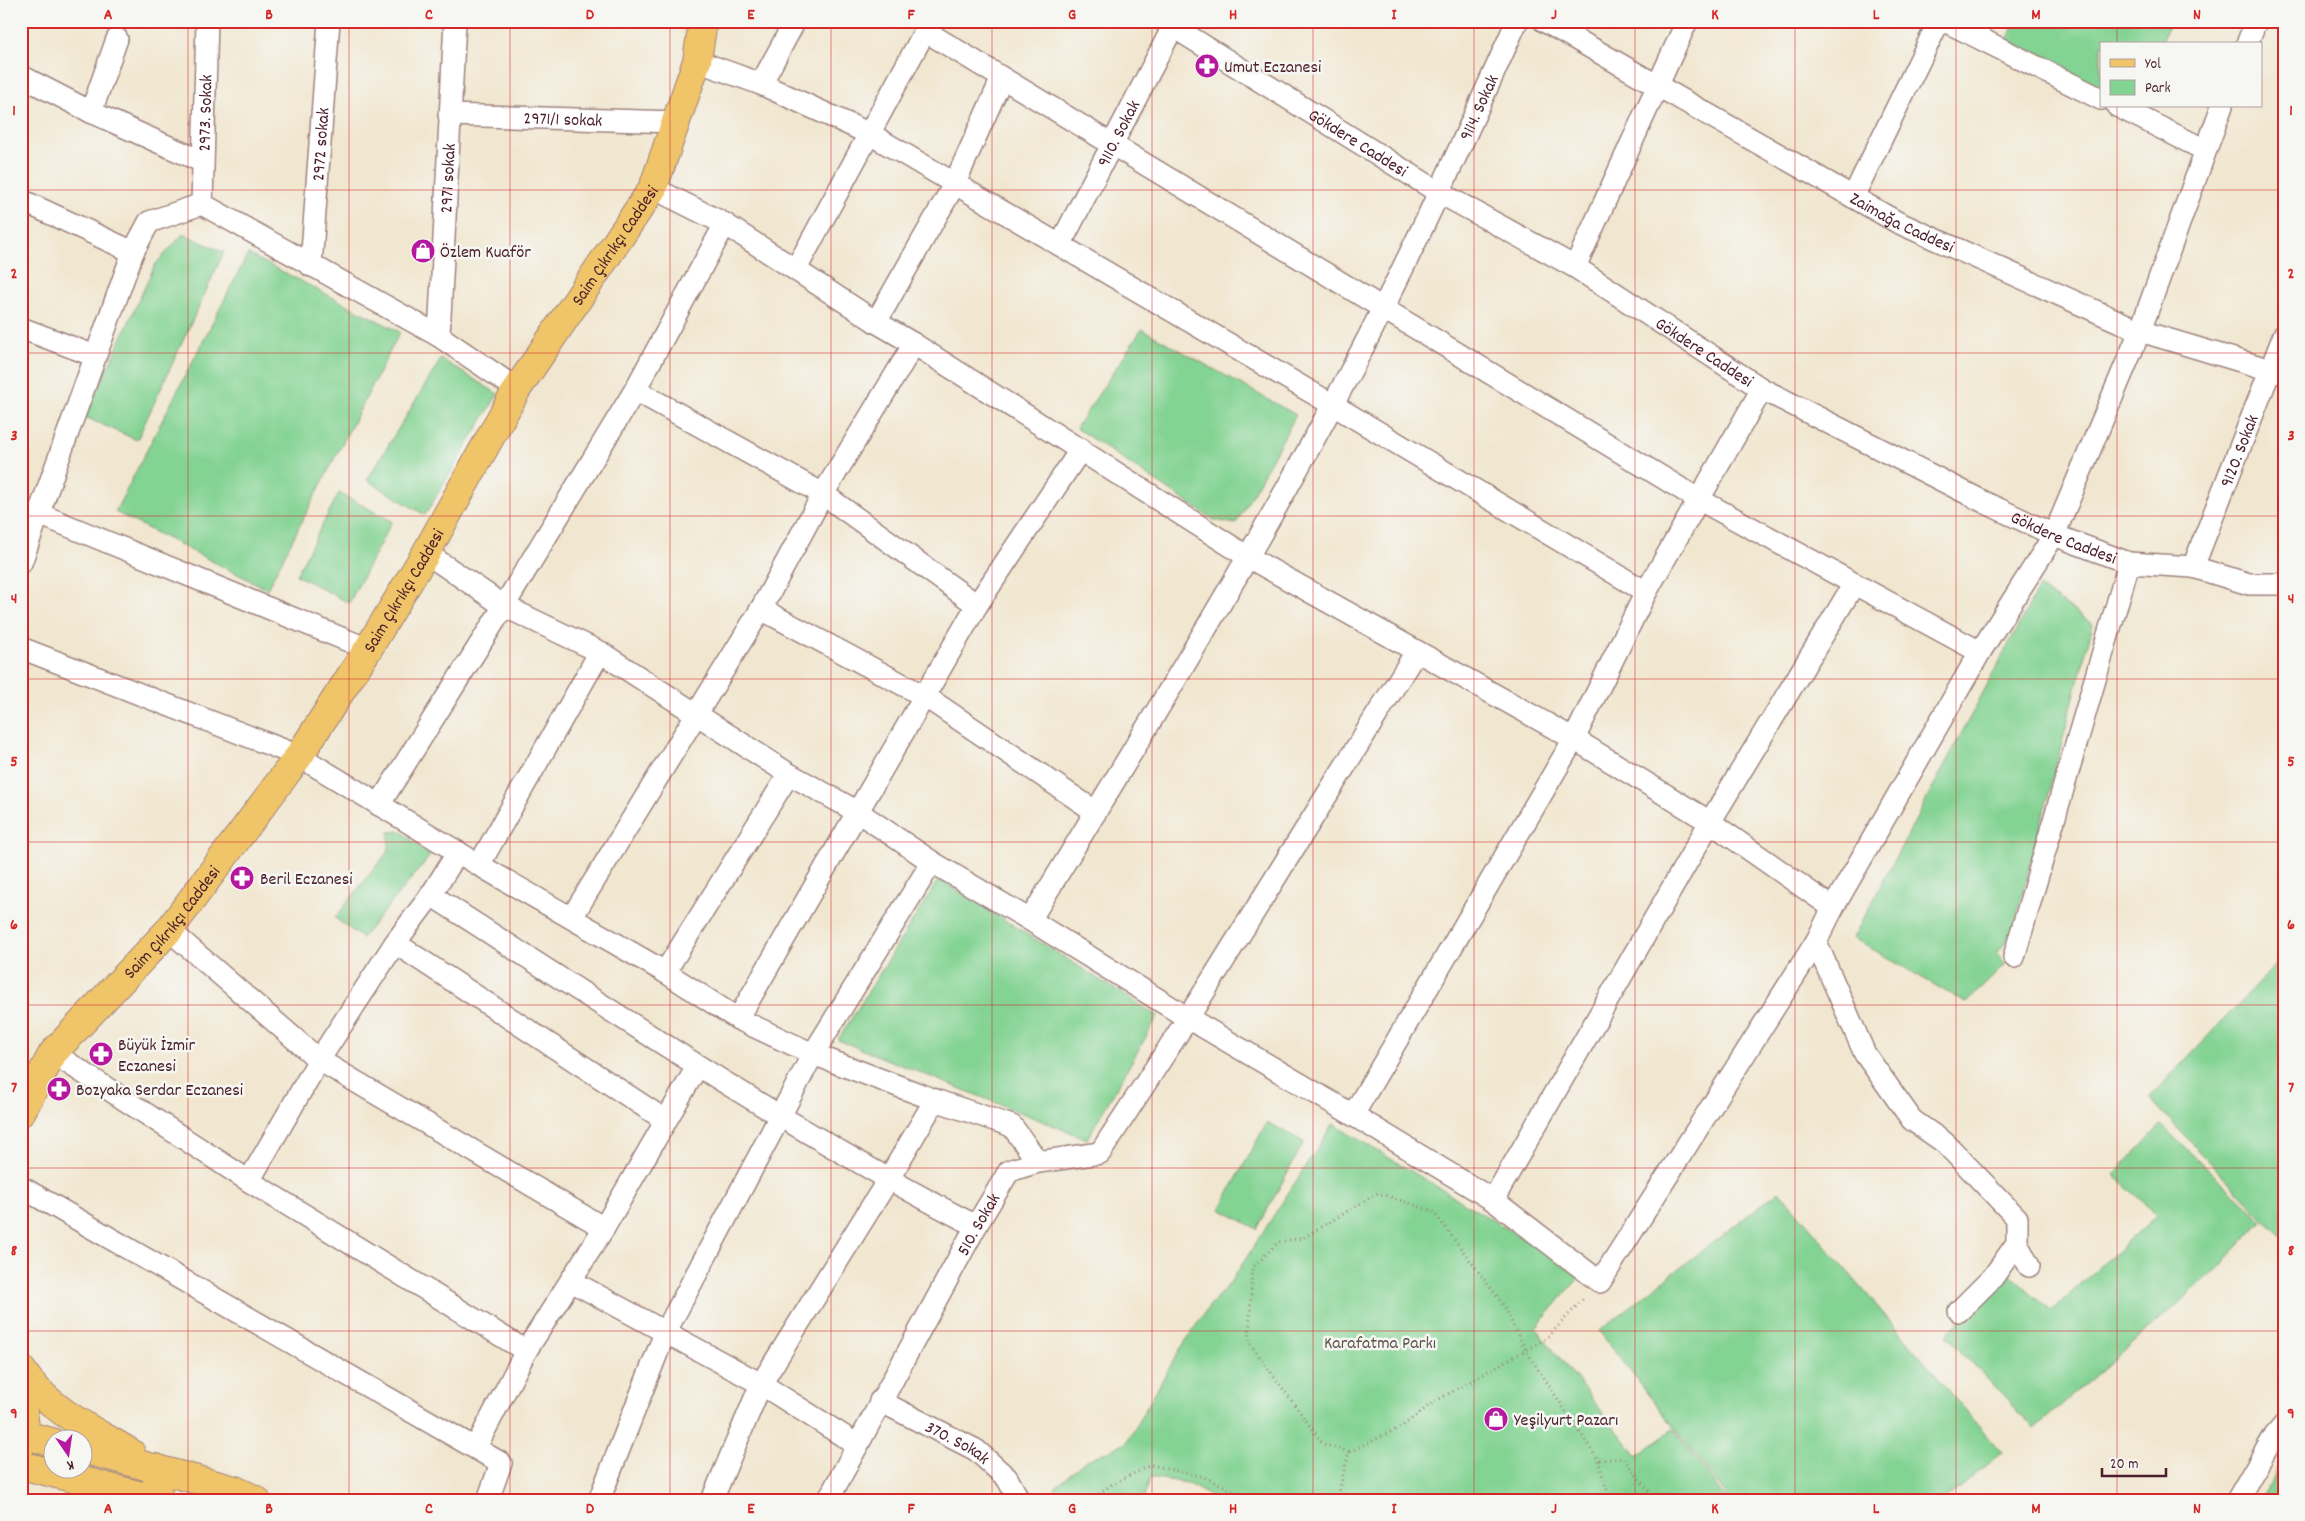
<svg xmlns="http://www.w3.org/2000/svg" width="2305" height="1521" font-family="Dekko,sans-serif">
<rect width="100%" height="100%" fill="#f6f6f2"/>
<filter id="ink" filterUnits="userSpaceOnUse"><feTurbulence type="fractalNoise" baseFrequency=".02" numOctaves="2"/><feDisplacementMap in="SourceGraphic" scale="10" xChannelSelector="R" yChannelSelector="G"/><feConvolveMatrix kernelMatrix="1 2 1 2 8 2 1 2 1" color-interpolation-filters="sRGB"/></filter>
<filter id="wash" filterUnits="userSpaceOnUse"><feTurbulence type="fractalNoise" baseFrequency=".0096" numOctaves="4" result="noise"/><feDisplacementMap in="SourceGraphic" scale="20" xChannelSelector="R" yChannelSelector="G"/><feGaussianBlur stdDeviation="1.12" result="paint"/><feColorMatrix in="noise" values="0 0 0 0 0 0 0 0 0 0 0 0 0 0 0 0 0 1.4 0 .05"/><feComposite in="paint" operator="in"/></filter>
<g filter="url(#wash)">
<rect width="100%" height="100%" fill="#f1e7d0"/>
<!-- green -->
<path fill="#83d393" stroke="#66795f" d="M2015,21H2170L2161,44H2101V91L2007,41Z
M183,234L224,252L137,440L85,417L155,265Z
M248,254L400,332L267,589L115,512Z
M1142,329L1296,415L1236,524L1214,520L1076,428Z
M441,359L498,394L425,515L367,480Z
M339,493L392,521L349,603L296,575Z
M2039,587L2093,624L2012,934L1997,953L2005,965L1966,1003L1853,938Z
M401,831L430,856L362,938L335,918L389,850V832Z
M939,879L1158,1016L1087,1139L838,1040Z
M2284,956V1232L2280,1236L2149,1098Z
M1267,1122L1304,1142L1257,1229L1220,1209Z
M1333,1124L1582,1274L1536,1328L1637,1456L1673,1429L1727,1500H1217L1187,1483L1150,1477L1144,1500H1061L1054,1488L1085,1461L1126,1443L1179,1351L1207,1309L1232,1280Z
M2161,1125L2263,1221L2216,1270L2034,1429L1946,1335L2007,1271L2051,1311L2157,1215L2114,1175Z
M1779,1191L2002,1453L1944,1500H1730L1599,1331Z
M2284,1450V1500H2263Z"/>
</g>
<g filter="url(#ink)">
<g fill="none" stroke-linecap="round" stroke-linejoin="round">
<defs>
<g id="minor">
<path id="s1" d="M1164,21L1440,193L1575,267L1762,389L1986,503L2054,535L2129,563L2193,567L2249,584H2284"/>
<path id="s2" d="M1544,21L1897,222L2140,331L2284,374"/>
<path d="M1945,21L2101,99"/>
<path d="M2247,44L2256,21"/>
<path d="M697,61L761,84L870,134L1333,405L1646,592"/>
<path d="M21,76L91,112L203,162"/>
<path d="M761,84L795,21"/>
<path d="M2117,106L2205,150"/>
<path d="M91,112L117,39"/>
<path id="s3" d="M449,115L676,122"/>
<path d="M653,188L725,224L876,322L914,344L1248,557L1574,739L1710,822L1833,908"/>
<path d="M1853,197L1939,21"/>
<path d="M21,200L133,252"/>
<path id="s4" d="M202,204L207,21"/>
<path id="s5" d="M1060,245L1176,21"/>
<path id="s6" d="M311,266L329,21"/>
<path d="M1575,267L1687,21"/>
<path d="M796,269L925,31L1698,499L1980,652"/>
<path d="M876,322L954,185L1002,78"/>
<path d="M21,328L95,356"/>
<path id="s7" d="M439,336L455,21"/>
<path d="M635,390L823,494L977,605"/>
<path d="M39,514L368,649"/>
<path d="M426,553L504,606L600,652L789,774L858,812L932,862L1030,920L1188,1018L1353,1115L1493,1200L1600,1282L1816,942L1833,908L1980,652L2054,535L2140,331L2222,106"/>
<path d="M21,563L133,252L149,222L202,204L439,336L517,389"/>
<path id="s8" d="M2193,567L2284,335"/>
<path d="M761,609L926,697L1096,812"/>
<path d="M21,648L299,756L479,865L665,972L738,1019L813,1054L935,1100L1012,1126L1038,1162"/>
<path d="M379,805L504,606L635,390L725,224"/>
<path d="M479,865L600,652"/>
<path d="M431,895C610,1010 787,1128 976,1226"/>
<path d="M572,917L761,609L823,494L914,344"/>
<path id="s9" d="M1030,920C1133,750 1238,581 1332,406C1400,281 1459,151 1517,21"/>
<path d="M169,930L319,1060L604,1228"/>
<path d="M1816,942L1865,1054L1912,1120L1945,1143L2017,1218V1243L1993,1277L1959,1311"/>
<path d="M395,943L665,1120"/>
<path d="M2014,957L2129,563"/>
<path d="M665,972L789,774"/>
<path d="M738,1019L977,605L1081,449"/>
<path d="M53,1053L249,1181L526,1351"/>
<path d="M1353,1115L1574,739L1646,592L1762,389"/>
<path d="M249,1181L319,1060L395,943L431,895L458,852"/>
<path d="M21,1187L501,1463L488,1500"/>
<path d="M1493,1200L1710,822L1854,584"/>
<path d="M2017,1243L2029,1266"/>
<path d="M571,1281L761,1384L856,1444"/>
<path id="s10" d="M880,1401L976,1450L1007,1478L1019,1500"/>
<path d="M476,1447L526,1351L604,1228L697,1067"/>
<path d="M599,1500L665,1333L813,1054L932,862"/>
<path d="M712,1500L761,1384L888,1180L935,1100"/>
<path id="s11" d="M828,1500L976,1226L1009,1171L1038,1162L1100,1153L1188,1018L1416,652"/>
<path d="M2237,1500L2273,1438L2284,1425"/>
</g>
<g id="major">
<path id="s12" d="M21,1112L53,1053L169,930L299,756L368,649L426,553L517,389L653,188L697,61L703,21"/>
<path d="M21,1369C46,1409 92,1429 131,1453"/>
<path d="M21,1396L26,1435L21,1445"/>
<path d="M21,1434L52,1442"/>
<path d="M82,1449L235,1490L256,1500"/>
<path d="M21,1465L158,1500L156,1468"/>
</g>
</defs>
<!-- minor casing -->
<use href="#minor" stroke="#9e837e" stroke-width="24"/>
<!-- major casing -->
<use href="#major" stroke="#9e837e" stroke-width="30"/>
<!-- path -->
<path stroke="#9e837e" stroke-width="3" stroke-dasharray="1 4" stroke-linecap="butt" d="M1349,1452L1323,1444L1249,1342L1252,1269L1278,1242L1303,1238L1378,1193L1433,1211L1502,1303L1526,1351L1598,1460L1623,1458L1656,1500
M1598,1460L1610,1500
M1091,1500L1112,1484L1151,1465L1204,1477L1255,1500
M1337,1500L1349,1452L1401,1427L1434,1402L1547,1338L1585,1297"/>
<!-- minor -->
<use href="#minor" stroke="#fff" stroke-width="21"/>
<!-- major -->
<use href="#major" stroke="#f0c469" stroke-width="28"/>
</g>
</g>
<!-- grid -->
<path fill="none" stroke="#d62828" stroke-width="1" stroke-opacity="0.55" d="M188,21V1500M349,21V1500M510,21V1500M670,21V1500M831,21V1500M992,21V1500M1152,21V1500M1313,21V1500M1474,21V1500M1635,21V1500M1795,21V1500M1956,21V1500M2117,21V44M2117,106V1500M21,190H2284M21,353H2284M21,516H2284M21,679H2284M21,842H2284M21,1005H2284M21,1168H2284M21,1331H2284"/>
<!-- icons -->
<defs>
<symbol id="pharmacy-disc" viewBox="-11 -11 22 22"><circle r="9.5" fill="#b5179e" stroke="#f6f6f2"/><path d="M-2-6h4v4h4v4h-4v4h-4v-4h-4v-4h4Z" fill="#fff"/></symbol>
<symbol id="shop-disc" viewBox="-11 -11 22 22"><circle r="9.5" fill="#b5179e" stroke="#f6f6f2"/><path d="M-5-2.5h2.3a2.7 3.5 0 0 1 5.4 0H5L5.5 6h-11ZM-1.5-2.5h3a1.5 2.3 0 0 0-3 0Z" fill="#fff"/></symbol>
</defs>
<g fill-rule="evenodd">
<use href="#pharmacy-disc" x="1193" y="52" width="28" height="28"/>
<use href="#shop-disc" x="409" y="237" width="28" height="28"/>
<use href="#pharmacy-disc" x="228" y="864" width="28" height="28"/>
<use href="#pharmacy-disc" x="87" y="1040" width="28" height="28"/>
<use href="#pharmacy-disc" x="45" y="1075" width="28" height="28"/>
<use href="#shop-disc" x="1482" y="1405" width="28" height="28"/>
</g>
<g text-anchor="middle" stroke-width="5" stroke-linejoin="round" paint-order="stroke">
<!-- poi labels -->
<g font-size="18" fill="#4a1f2b" stroke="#f6f6f2" text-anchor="start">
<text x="1224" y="72">Umut Eczanesi</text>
<text x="440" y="257">Özlem Kuaför</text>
<text x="260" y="884">Beril Eczanesi</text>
<text x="118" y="1050">Büyük İzmir<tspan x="118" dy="21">Eczanesi</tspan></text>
<text x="76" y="1095">Bozyaka Serdar Eczanesi</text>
<text x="1514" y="1425">Yeşilyurt Pazarı</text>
</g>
<!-- street labels -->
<g font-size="18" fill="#4a1f2b" stroke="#f6f6f2">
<text dy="6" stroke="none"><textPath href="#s9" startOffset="929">9114. Sokak</textPath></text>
<text dy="6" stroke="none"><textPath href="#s4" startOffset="91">2973. Sokak</textPath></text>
<text dy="6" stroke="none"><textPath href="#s3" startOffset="114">2971/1 sokak</textPath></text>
<text dy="6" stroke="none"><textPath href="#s5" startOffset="126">9110. Sokak</textPath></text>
<text dy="6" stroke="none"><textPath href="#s1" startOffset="229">Gökdere Caddesi</textPath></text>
<text dy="6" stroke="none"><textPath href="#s6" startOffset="122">2972 sokak</textPath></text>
<text dy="6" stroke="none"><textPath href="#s7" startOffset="158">2971 sokak</textPath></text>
<text dy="6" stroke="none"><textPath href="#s2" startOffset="411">Zaimağa Caddesi</textPath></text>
<text dy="6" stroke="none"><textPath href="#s12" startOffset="1054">Saim Çıkrıkçı Caddesi</textPath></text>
<text dy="6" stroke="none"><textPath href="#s1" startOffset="634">Gökdere Caddesi</textPath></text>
<text dy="6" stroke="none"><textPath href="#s8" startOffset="125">9120. Sokak</textPath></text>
<text dy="6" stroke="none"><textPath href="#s1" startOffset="1039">Gökdere Caddesi</textPath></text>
<text dy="6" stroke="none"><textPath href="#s12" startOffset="649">Saim Çıkrıkçı Caddesi</textPath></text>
<text dy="6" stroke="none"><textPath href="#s12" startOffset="244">Saim Çıkrıkçı Caddesi</textPath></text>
<text dy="6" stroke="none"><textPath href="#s11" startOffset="314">510. Sokak</textPath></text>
<text dy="6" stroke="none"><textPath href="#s10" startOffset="88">370. Sokak</textPath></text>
</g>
<!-- park labels -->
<g font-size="18" fill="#5b554a" stroke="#f6f6f2">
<text x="1380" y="1348">Karafatma Parkı</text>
</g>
</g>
<!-- margin -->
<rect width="2305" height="1521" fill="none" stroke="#f6f6f2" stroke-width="55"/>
<!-- legend -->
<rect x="2100" y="42" width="162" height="65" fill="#f6f6f2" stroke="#b1a0a2"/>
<rect x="2110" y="59" width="25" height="8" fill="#f0c469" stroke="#b1a0a2"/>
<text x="2145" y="68" font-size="15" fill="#4a1f2b">Yol</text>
<rect x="2110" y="80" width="25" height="15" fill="#83d393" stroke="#b1a0a2"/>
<text x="2145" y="92" font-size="15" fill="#4a1f2b">Park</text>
<!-- north arrow -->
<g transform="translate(68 1454) rotate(167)"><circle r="24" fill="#f6f6f2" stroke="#b1a0a2"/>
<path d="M0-4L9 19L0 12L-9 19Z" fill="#b5179e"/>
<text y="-8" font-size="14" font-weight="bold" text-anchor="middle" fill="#4a1f2b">K</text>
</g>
<!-- scale -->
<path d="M2102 1468v8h64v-8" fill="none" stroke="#4a1f2b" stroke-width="2.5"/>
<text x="2110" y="1468" font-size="15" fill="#4a1f2b" stroke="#f6f6f2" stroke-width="4" paint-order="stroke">20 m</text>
<rect x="28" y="28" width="2250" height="1466" fill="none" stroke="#d62828" stroke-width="2"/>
<g font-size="16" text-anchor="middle" font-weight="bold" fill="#d62828">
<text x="108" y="19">A</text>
<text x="269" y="19">B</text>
<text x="429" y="19">C</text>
<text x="590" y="19">D</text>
<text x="751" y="19">E</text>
<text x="911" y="19">F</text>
<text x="1072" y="19">G</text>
<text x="1233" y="19">H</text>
<text x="1394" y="19">I</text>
<text x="1554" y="19">J</text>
<text x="1715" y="19">K</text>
<text x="1876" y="19">L</text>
<text x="2036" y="19">M</text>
<text x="2197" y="19">N</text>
<text x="14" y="115">1</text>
<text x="2291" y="115">1</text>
<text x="14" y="278">2</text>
<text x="2291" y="278">2</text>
<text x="14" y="440">3</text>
<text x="2291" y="440">3</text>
<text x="14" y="603">4</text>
<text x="2291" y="603">4</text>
<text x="14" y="766">5</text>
<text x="2291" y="766">5</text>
<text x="14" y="929">6</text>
<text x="2291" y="929">6</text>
<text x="14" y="1092">7</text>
<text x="2291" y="1092">7</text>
<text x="14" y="1255">8</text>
<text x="2291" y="1255">8</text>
<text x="14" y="1418">9</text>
<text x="2291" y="1418">9</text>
<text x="108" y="1513">A</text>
<text x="269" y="1513">B</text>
<text x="429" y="1513">C</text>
<text x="590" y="1513">D</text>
<text x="751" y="1513">E</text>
<text x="911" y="1513">F</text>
<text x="1072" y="1513">G</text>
<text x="1233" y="1513">H</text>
<text x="1394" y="1513">I</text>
<text x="1554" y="1513">J</text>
<text x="1715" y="1513">K</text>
<text x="1876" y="1513">L</text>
<text x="2036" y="1513">M</text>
<text x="2197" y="1513">N</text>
</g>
</svg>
